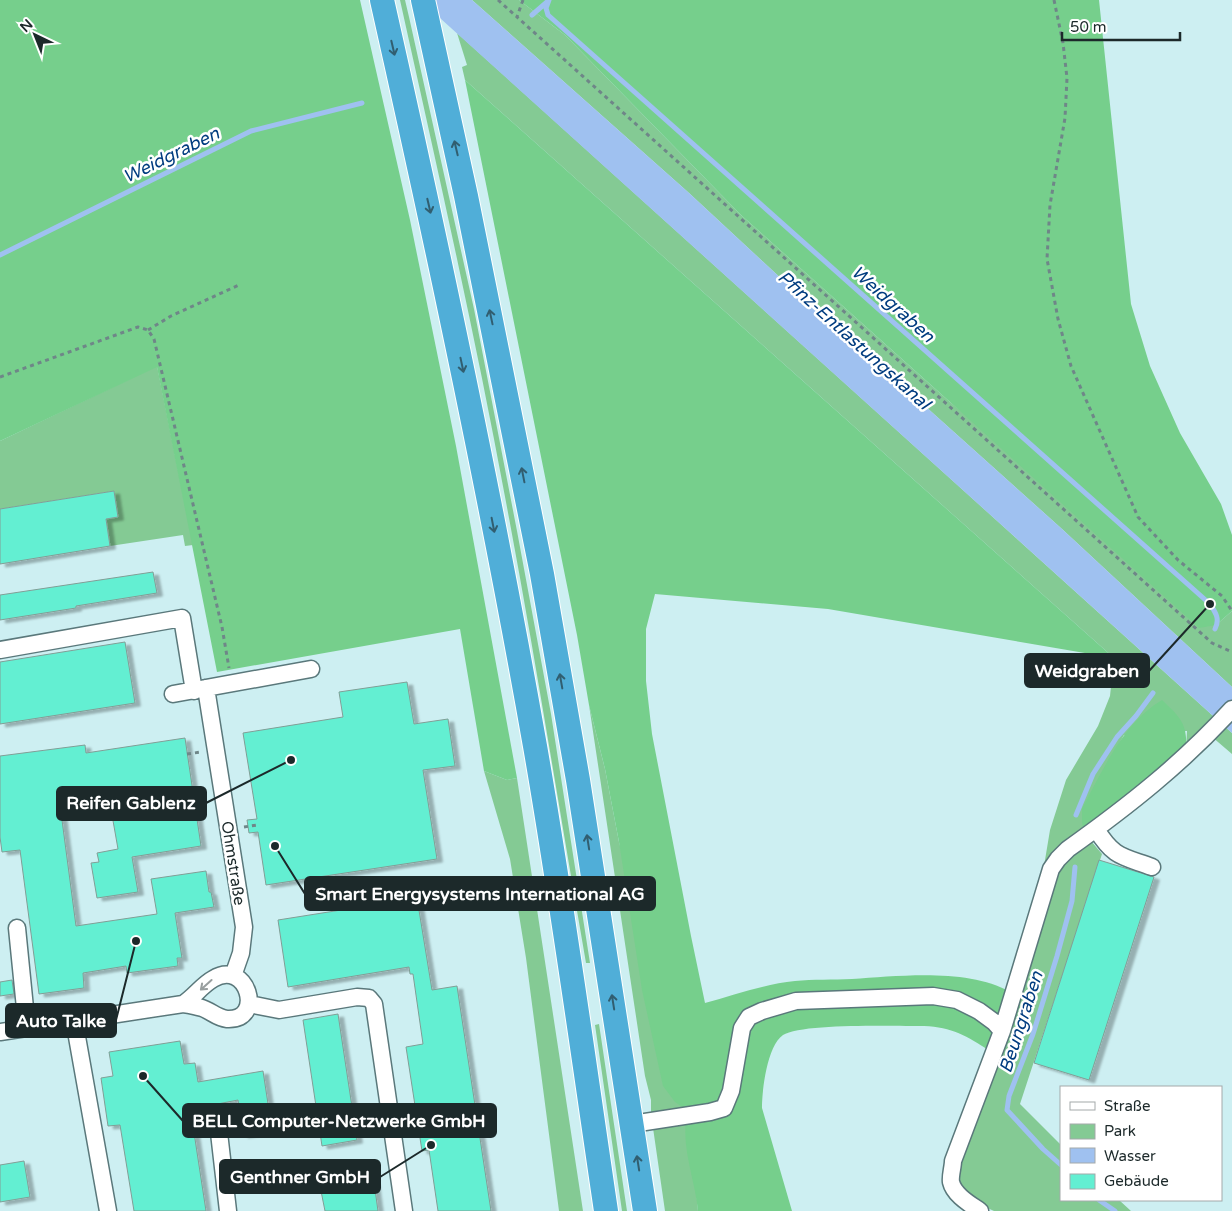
<svg xmlns="http://www.w3.org/2000/svg" width="1232" height="1211" font-family="'Varela Round',sans-serif">
<defs>
<filter id="shadow"><feDropShadow dx="5.5" dy="3" stdDeviation="1" flood-color="#0004"/></filter>
</defs>
<rect width="100%" height="100%" fill="#cdeff2"/>
<!-- green -->
<path fill="#84ca94" d="M400,0H405L409,17L474,309L517,531L551,714L590,963H586C559,809 535,655 506,502C475,334 437,167 400,0Z
M472,0H519L565,35L741,215L950,402L1216,625L1232,611V687L1062,529L896,380L801,297L689,193Z
M457,33L1232,733V754L1211,736L1186,750L1187,731L1124,735L1082,809L1091,841L1102,854L1020,1104L1061,1145V1200H1119L1131,1211H994L981,1205L961,1187L956,1174L1039,896L1050,830L1066,780L1098,726L1110,696L1114,658L465,80L462,67L467,65Z
M157,366L193,545L185,546L183,535L110,546L106,519L118,517L114,491L0,509V441Z
M589,705L605,769L619,842L689,1111L698,1211H665L651,1114V1100L645,1076Z
M484,771L507,780L517,778L583,1211H559L526,958L510,859Z
M599,1024L627,1211H622L595,1025Z"/>
<!-- forest -->
<path fill="#76cf8c" d="M0,0H360L410,220L456,446L517,778L507,780L484,771L460,629L217,672L157,367L0,441Z
M519,0H1099L1131,304L1150,366L1180,433L1221,504L1232,535V611L1216,625L1199,628L950,402L741,215L565,35Z
M465,80L1114,658L828,609L655,594L646,629V681L652,734L691,936L705,1003C734,995 765,984 795,981C813,979 833,980 852,979C899,976 969,968 1010,992L990,1051C967,1036 952,1027 924,1026C898,1026 801,1023 783,1035C767,1046 762,1090 762,1108L792,1211H698C695,1178 679,1143 688,1111L675,1102L663,1086L642,990L619,842L605,769L589,705L577,635Z
M1162,700C1180,717 1188,724 1186,750L1084,831L1082,822V808C1104,769 1122,724 1162,700Z"/>
<!-- water -->
<path fill="#9fc1f0" d="M420,0H472L689,193L801,297L896,380L1062,529L1232,687V733Z"/>
<g fill="none" stroke-linecap="round" stroke-linejoin="round">
<!-- stream -->
<path stroke="#9fc1f0" stroke-width="5" d="M549,0L546,8L548,15L1210,604C1216,613 1220,619 1215,629
M532,15L548,1
M0,255L251,131L362,103
M1076,815L1093,774L1117,737L1136,716L1153,693
M1061,1165L1043,1149L1007,1110L1009,1096L1033,1034L1057,956L1072,901L1075,867
M1099,1200L1115,1211"/>
</g>
<!-- building -->
<path fill="#63efd2" stroke="#819e96" filter="url(#shadow)" d="M114,491L118,517L106,519L110,546L0,564V509Z
M153,572L157,593L76,606V608L0,620V595Z
M125,642L135,703L0,724V662Z
M407,682L414,724L448,719L455,766L423,770L437,859L266,885L258,832L249,833L247,820L257,819L243,733L343,717L339,692Z
M185,738L201,846L132,857L138,892L97,898L91,863L99,862L97,853L118,849L109,798L60,805L76,926L157,914L151,879L206,871L209,892H211L214,907L175,913L182,958H177L178,966L127,973L126,966L83,973L84,988L39,994L20,850L2,852L0,837V756L85,745L86,753Z
M1099,860L1154,877L1089,1080L1034,1063Z
M417,898L432,990L457,986L491,1211H438L429,1150L422,1151L406,1047L423,1044L413,974H410L409,967L288,987L278,920Z
M12,980L14,994L0,996V982Z
M338,1014L357,1140L322,1146L303,1020Z
M180,1041L184,1064L195,1063L198,1082L263,1071L272,1130L243,1135L238,1100L202,1107L203,1112H199L201,1125L193,1126L206,1211H134L120,1125L108,1126L101,1078L113,1076L109,1052Z
M24,1161L30,1197L0,1202V1165Z
M374,1182L378,1211H325L321,1191Z"/>
<g fill="none" stroke-linecap="round" stroke-linejoin="round">
<defs>
<path id="minor" d="M0,650L182,618L194,691
M206,688L244,927L241,953L233,976
M173,694L311,669
M1096,829C1114,858 1122,856 1152,867
M17,928L27,1028
M249,1004L279,1010L357,997L369,998L374,1004L404,1211
M74,1020L108,1211
M0,1032L183,1004C190,1005 196,1006 202,1008C211,1011 217,1018 227,1019C266,1021 247,958 213,979C202,985 194,997 183,1004
M218,1124L228,1211
M632,1124L710,1112L724,1108L731,1091L742,1028L749,1017L762,1011L796,1001L933,996L957,1000L979,1011L994,1022L1002,1031
M980,1211C970,1204 954,1195 951,1182C950,1176 953,1167 953,1161L1002,1031L1051,869L1058,859L1068,849C1127,807 1183,763 1232,709"/>
<path id="highway" d="M382,0C438,248 491,496 535,746C562,900 583,1056 606,1211
M423,0L466,196L542,574L578,780L645,1211"/>
</defs>
<!-- minor casing -->
<use href="#minor" stroke="#5a787b" stroke-width="19"/>
<!-- highway casing -->
<use href="#highway" stroke="#fff" stroke-width="26"/>
<!-- path -->
<path stroke="#6f8688" stroke-width="3" stroke-dasharray="4 4" stroke-linecap="butt" d="M498,0L517,17
M523,0L517,17L1212,643L1232,652
M1054,0L1063,43L1067,78L1065,118L1050,205L1047,259L1058,319L1071,366L1138,517L1178,560L1222,596L1232,611
M148,330L171,316L239,285
M0,377L138,327L148,330L154,339L222,627L229,668
M187,754L201,752
M244,827L257,825"/>
<!-- minor -->
<use href="#minor" stroke="#fff" stroke-width="16"/>
<!-- highway -->
<use href="#highway" stroke="#50aed8" stroke-width="24"/>
</g>
<!-- one-way arrows -->
<defs><path id="oneway-shaft" d="M-6 0H5M1.5-3L5.5 0L1.5 3" fill="none" stroke-width="1.6" stroke-linecap="round" stroke-linejoin="round" transform="scale(1.25)"/></defs>
<g stroke="#315e70">
<use href="#oneway-shaft" transform="translate(393 48) rotate(77)"/>
<use href="#oneway-shaft" transform="translate(456 148) rotate(-103)"/>
<use href="#oneway-shaft" transform="translate(429 206) rotate(77)"/>
<use href="#oneway-shaft" transform="translate(491 317) rotate(-102)"/>
<use href="#oneway-shaft" transform="translate(462 365) rotate(78)"/>
<use href="#oneway-shaft" transform="translate(523 475) rotate(-101)"/>
<use href="#oneway-shaft" transform="translate(493 525) rotate(79)"/>
<use href="#oneway-shaft" transform="translate(561 681) rotate(-100)"/>
<use href="#oneway-shaft" transform="translate(588 842) rotate(-99)"/>
<use href="#oneway-shaft" transform="translate(613 1002) rotate(-99)"/>
<use href="#oneway-shaft" transform="translate(638 1163) rotate(-99)"/>
</g>
<use stroke="#999f9f" href="#oneway-shaft" transform="translate(206 985) rotate(138)"/>
<g text-anchor="middle" stroke-width="5" stroke-linejoin="round" paint-order="stroke">
<!-- street labels -->
<g font-size="16" fill="#1c292a" stroke="#fff">
<text transform="translate(234 863) rotate(81)" y="6">Ohmstraße</text>
</g>
<!-- water labels -->
<g font-size="18" font-style="italic" fill="#013c7f" stroke="#fff">
<text transform="translate(171 155) rotate(-26)" y="6">Weidgraben</text>
<text transform="translate(893 304) rotate(42)" y="6">Weidgraben</text>
<text transform="translate(854 340) rotate(42)" y="6">Pfinz-Entlastungskanal</text>
<text transform="translate(1021 1022) rotate(-72)" y="6">Beungraben</text>
</g>
</g>
<!-- callouts -->
<path fill="none" stroke="#1c292a" stroke-width="2" d="M1210 604L1149 671M291 760L206 803M275 846L305 894M136 941L116 1020M143 1076L183 1121M431 1145L380 1177"/>
<g fill="#1c292a" stroke="#fff" stroke-width="2">
<circle cx="1210" cy="604" r="5"/>
<circle cx="291" cy="760" r="5"/>
<circle cx="275" cy="846" r="5"/>
<circle cx="136" cy="941" r="5"/>
<circle cx="143" cy="1076" r="5"/>
<circle cx="431" cy="1145" r="5"/>
</g>
<g fill="#1c292a" stroke="#1c292a" stroke-width="2">
<rect x="1025" y="654" width="124" height="33" rx="5"/>
<rect x="57" y="787" width="149" height="33" rx="5"/>
<rect x="305" y="877" width="350" height="33" rx="5"/>
<rect x="6" y="1004" width="110" height="33" rx="5"/>
<rect x="183" y="1104" width="313" height="33" rx="5"/>
<rect x="220" y="1160" width="160" height="33" rx="5"/>
</g>
<g font-size="18" text-anchor="middle" font-weight="bold" fill="#fff">
<text x="1087" y="677">Weidgraben</text>
<text x="131" y="809">Reifen Gablenz</text>
<text x="480" y="900">Smart Energysystems International AG</text>
<text x="61" y="1027">Auto Talke</text>
<text x="339" y="1127">BELL Computer-Netzwerke GmbH</text>
<text x="300" y="1183">Genthner GmbH</text>
</g>
<!-- legend -->
<rect x="1060" y="1086" width="162" height="115" fill="#ffffff" stroke="#a4a9aa"/>
<rect x="1070" y="1102" width="25" height="8" fill="#ffffff" stroke="#a4a9aa"/>
<text x="1104" y="1111" font-size="15" fill="#1c292a">Straße</text>
<rect x="1070" y="1124" width="25" height="15" fill="#84ca94" stroke="#a4a9aa"/>
<text x="1104" y="1136" font-size="15" fill="#1c292a">Park</text>
<rect x="1070" y="1148" width="25" height="15" fill="#9fc1f0" stroke="#a4a9aa"/>
<text x="1104" y="1161" font-size="15" fill="#1c292a">Wasser</text>
<rect x="1070" y="1174" width="25" height="15" fill="#63efd2" stroke="#a4a9aa"/>
<text x="1104" y="1186" font-size="15" fill="#1c292a">Gebäude</text>
<!-- north arrow -->
<g transform="translate(35 35) rotate(317)" stroke="#ffffff" stroke-width="4" paint-order="stroke">
<path d="M0-4L9 19L0 12L-9 19Z" fill="#1c292a"/>
<text y="-8" font-size="14" font-weight="bold" text-anchor="middle" fill="#1c292a">N</text>
</g>
<!-- scale -->
<path d="M1062 32v8h118v-8" fill="none" stroke="#1c292a" stroke-width="2.5"/>
<text x="1070" y="32" font-size="15" fill="#1c292a" stroke="#ffffff" stroke-width="4" paint-order="stroke">50 m</text>
</svg>
